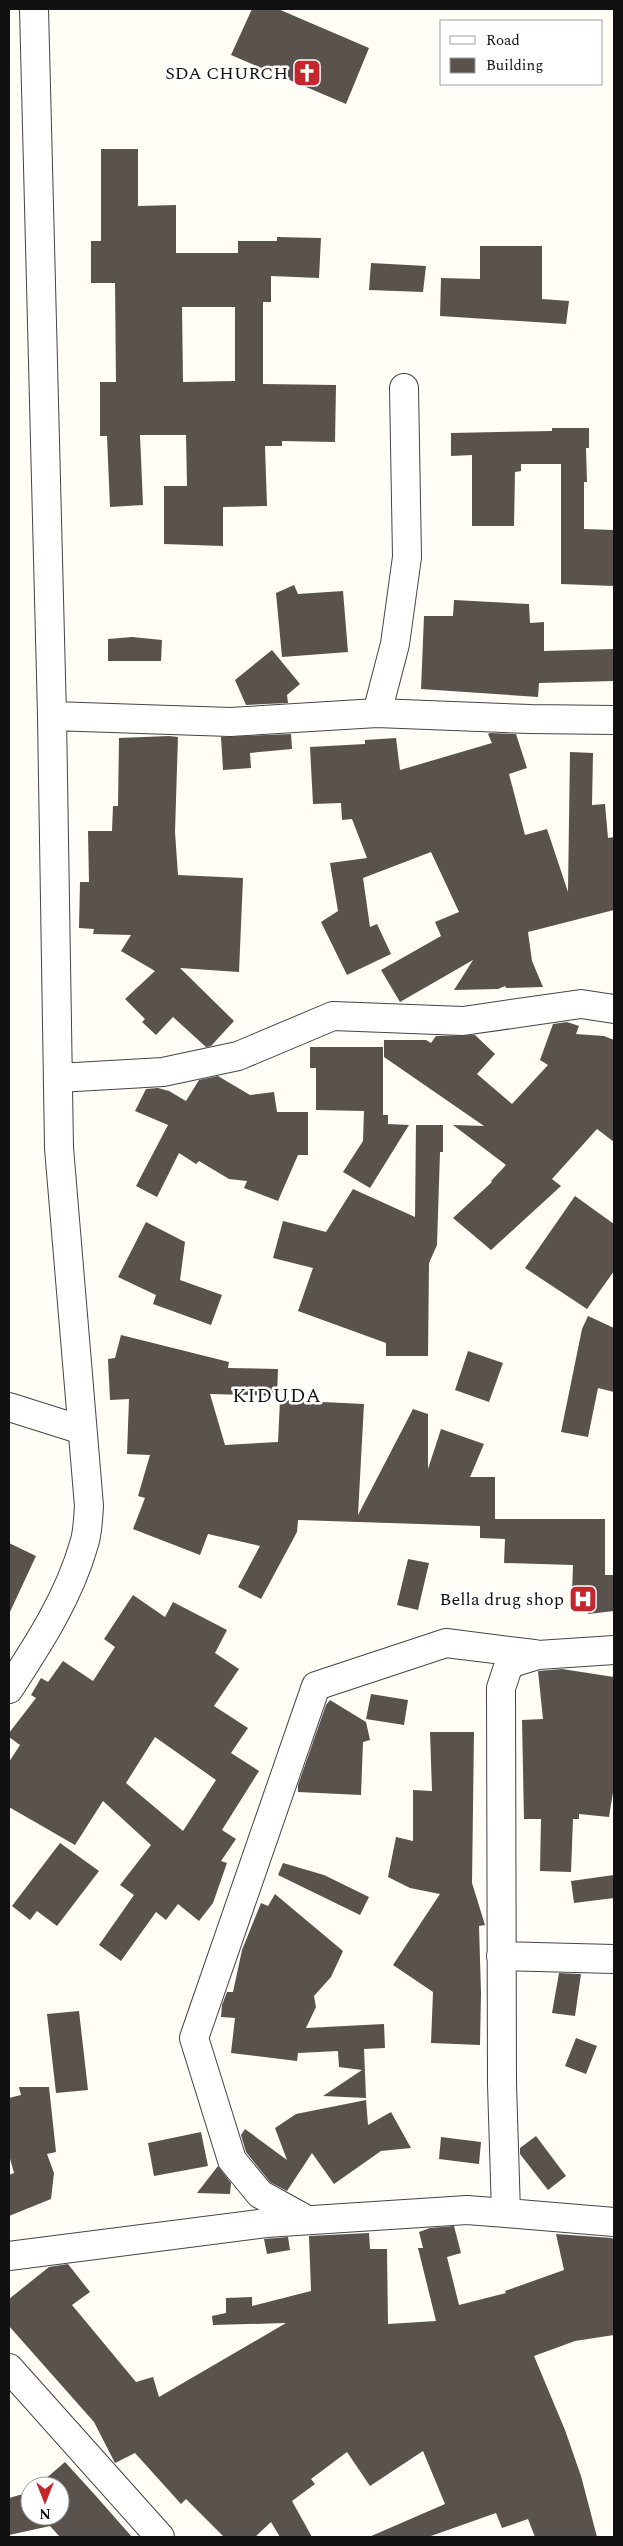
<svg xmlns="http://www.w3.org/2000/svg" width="623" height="2546" font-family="Spectral,serif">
<rect width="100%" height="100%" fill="#fffdf5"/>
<!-- building -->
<path fill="#5a524d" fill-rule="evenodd" d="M252,9H278L369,48L346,104L231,55Z
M101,149H138V206L176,205V253H238V241H277V237L321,238L319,278L271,276V302H263V384L336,385L335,442L282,441V446H265L267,506L223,507V546L164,544V486H187L186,435H140L143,505L110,507L107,436H100V382H116L115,283H91V241H101ZM182,307H235V381L183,382Z
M480,246H542V299L569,301L566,324L440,316L441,278L480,279Z
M371,263L426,266L423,292L369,290Z
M552,428H589V448H586L587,482H584V529L614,530V586L561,584V464H521V471L515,472L514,526H472V455L451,456V433L552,431Z
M294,585L298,594L343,591L348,652L282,657L276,593Z
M454,600L529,604L530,623L544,622V651L614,649V681L539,683L538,697L421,689L424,616H453Z
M132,637L162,640L161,661H108V639Z
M272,650L300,684L287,695L288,703L246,705L235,680Z
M490,733L516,734L527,768L509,774L525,835L547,829L568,892L570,752L593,753L592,805L605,804L608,838L614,837V910L528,932L532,961L543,987L506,988L505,986L498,989L454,990L473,960L400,1002L381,970L441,936L435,922L459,912L431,852L363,878L370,927L377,924L391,954L347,975L321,922L338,911L330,863L367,858L352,819L342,820L341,803L313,804L310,747L365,744V740L396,738L400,770L492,743L488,734Z
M291,734L292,749L250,753L251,768L223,770L221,737Z
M169,736L178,737L175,832L178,875L243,878L239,972L180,968L234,1021L211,1046L206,1047L173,1017L156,1035L142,1022L145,1019L125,999L155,971L121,951L131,935L93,934L94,929L79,928L80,882H89L88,831H112L113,806H118L119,738Z
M567,1022L579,1026L576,1034L604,1036L614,1040V1142L597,1129L552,1179L561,1186L491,1250L453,1218L492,1182L491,1181L506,1165L453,1125L484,1126L384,1057V1040H426L431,1043L436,1036L475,1035L495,1054L477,1074L512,1104L548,1065L540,1060L553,1024Z
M310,1047H383V1115H388V1124L409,1125L370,1188L343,1172L363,1141L364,1111L316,1110V1068H310Z
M218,1076L250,1095L274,1092L277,1112H308V1155H298L278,1201L244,1188L247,1181L229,1179L199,1161L196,1164L179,1153L157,1197L136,1186L168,1125L135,1111L146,1089L158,1088L169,1091L186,1101L199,1080Z
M416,1125H443V1152H440L437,1245L429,1263L428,1356H386V1343L298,1311L313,1268L273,1258L283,1221L326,1232L353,1189L415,1217Z
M575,1196L614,1224V1271L587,1309L525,1268Z
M146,1222L185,1242L180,1280L222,1295L211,1325L153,1304L156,1295L118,1277Z
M588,1316L614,1328V1392L598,1388L588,1437L561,1432L582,1329Z
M121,1335L229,1362L228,1368L278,1369L277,1396L210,1394L225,1445L278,1442L280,1400L364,1404L358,1515L413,1409L428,1414V1469L441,1429L484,1444L470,1477H495V1519H605V1575H614V1611L588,1614L590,1593H572L573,1565L504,1563L505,1539L480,1538V1526L298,1520L297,1532L261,1599L238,1587L260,1546L208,1534L200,1555L133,1529L145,1498L138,1496L150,1455L127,1454L129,1399L110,1400L108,1359L115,1358Z
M468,1351L503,1363L489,1402L455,1390Z
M9,1543L36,1556L9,1614Z
M408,1559L429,1563L418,1610L397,1605Z
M133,1595L165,1617L173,1602L227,1630L215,1653L239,1669L214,1706L248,1728L231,1753L259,1771L222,1830L236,1839L221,1861L227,1863L213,1903L199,1921L178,1904L166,1920L156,1912L121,1961L99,1945L134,1895L120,1885L151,1845L103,1801L75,1845L9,1807V1762L20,1745L9,1737V1733L36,1698L31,1695L41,1678L48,1682L63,1661L93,1681L115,1647L104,1639ZM155,1737L216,1780L183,1831L126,1783Z
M562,1669L614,1677V1786L609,1817L579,1814V1819H573L571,1872L540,1871L541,1819H524L522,1720L543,1719L538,1671Z
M371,1694L408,1700L404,1725L366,1719Z
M330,1700L366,1722L370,1740L363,1742L361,1795L298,1792V1785L326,1705Z
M430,1732H474L472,1883L485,1925L479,1926L481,1993L480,2045L431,2043L433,1992L393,1965L440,1894L410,1888L388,1877L396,1837L413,1841V1790L432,1791Z
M60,1843L99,1871L57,1926L37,1911L30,1920L12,1906Z
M283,1863L324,1875L369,1897L360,1915L278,1875Z
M614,1875V1898L574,1903L571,1881Z
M275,1894L343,1951L331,1977L314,1996L316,2007L306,2028L384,2024L385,2048L364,2049L366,2098L323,2096L362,2070L339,2067L338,2051L298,2053L297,2061L231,2053L235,2018L221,2017L222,2005L227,1992H233L242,1950L261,1903L268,1906Z
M559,1973L581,1974L575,2016L552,2013Z
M79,2011L88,2090L56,2093L47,2014Z
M576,2038L597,2046L586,2074L565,2066Z
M19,2087H49L56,2152L47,2154L54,2173L51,2199L9,2216V2175L14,2173L9,2155V2098L21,2095Z
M366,2100L368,2125L391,2112L411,2148L381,2151L334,2184L312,2153L287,2191L270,2182L246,2152L241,2135L245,2129L287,2160L275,2128L296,2114Z
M201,2132L208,2166L154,2176L148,2143Z
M536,2136L566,2176L548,2190L520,2154V2148Z
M441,2137L481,2142L479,2164L439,2159Z
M218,2166L231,2183L230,2194L197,2193Z
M454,2226L461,2253L447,2257L459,2305L506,2293L505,2291L564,2270L556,2234L612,2238L614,2240V2335L575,2341L534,2356L565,2430L581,2476L597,2537H535L528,2519L502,2528L496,2513L428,2537H369L445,2504L423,2451L370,2486L347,2452L311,2479L315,2484L292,2501L312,2537H280L271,2522L255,2537H224L186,2499L181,2504L135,2453L115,2463L94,2422L9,2326V2299L49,2267L68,2264L90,2292L72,2305L136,2382L153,2377L159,2397L286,2323L213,2325L212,2316L226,2313V2298L252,2297V2306L311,2291L309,2236L369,2233L370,2249H387L388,2324L436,2321L418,2248H423L419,2232L430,2228Z
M288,2237L290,2250L267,2254L264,2239Z
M65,2462L95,2495L132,2537H60L50,2526L9,2535V2498L30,2492V2516H60V2486H37Z"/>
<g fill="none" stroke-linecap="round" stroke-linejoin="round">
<defs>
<path id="minor" d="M377,713L395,644L407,557L404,388
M52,716L230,722L377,713L530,719L614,720
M58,1078L163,1072L238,1056L333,1016L463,1021L581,1004L614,1009
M9,1407L82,1430
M9,1689C39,1643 69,1597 84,1544C88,1532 88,1518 89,1506L59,1148L52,716L34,9
M501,1956L614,1959
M506,2213L614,2222
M307,2220L260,2194L232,2160L194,2038L316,1686L446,1643L534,1654
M9,2256L266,2223L467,2210L506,2213L502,2084L501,1688L509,1664L538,1655L614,1650
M9,2368L160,2537"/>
</defs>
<!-- minor casing -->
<use href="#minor" stroke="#444" stroke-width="30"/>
<!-- minor -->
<use href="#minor" stroke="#fff" stroke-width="28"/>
</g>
<!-- icons -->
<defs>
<symbol id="church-square" viewBox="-11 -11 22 22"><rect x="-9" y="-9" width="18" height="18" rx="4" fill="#c4262e" stroke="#fff"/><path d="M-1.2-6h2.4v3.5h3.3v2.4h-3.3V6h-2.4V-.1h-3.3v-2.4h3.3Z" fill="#fff"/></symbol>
<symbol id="hospital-square" viewBox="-11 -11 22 22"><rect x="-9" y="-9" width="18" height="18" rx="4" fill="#c4262e" stroke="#fff"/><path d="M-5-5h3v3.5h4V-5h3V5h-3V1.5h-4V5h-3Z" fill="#fff"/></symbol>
</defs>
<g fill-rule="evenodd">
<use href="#church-square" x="291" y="57" width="32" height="32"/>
<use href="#hospital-square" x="567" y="1583" width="32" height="32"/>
</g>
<g text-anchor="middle" stroke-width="5" stroke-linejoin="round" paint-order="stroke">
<!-- poi labels -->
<g font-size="18" fill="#111" stroke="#fff" text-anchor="end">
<text x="288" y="79">SDA CHURCH</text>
<text x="564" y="1605">Bella drug shop</text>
</g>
<!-- quarter labels -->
<g font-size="20" letter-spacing="1" fill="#111" stroke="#fff">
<text x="277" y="1402">KIDUDA</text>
</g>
</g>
<!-- border -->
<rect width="623" height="2546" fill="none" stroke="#111111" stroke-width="20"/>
<!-- legend -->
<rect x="440" y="20" width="162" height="65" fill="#ffffff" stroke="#a0a0a0"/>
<rect x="450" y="36" width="25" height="8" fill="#ffffff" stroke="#a0a0a0"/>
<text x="486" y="45" font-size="15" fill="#111111">Road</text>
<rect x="450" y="58" width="25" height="15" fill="#5a524d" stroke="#a0a0a0"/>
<text x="486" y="70" font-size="15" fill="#111111">Building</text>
<!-- north arrow -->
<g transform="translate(45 2501) rotate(180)"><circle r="24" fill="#ffffff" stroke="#a0a0a0"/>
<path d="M0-4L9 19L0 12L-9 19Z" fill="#c4262e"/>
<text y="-8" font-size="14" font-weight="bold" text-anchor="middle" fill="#111111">N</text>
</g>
</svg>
